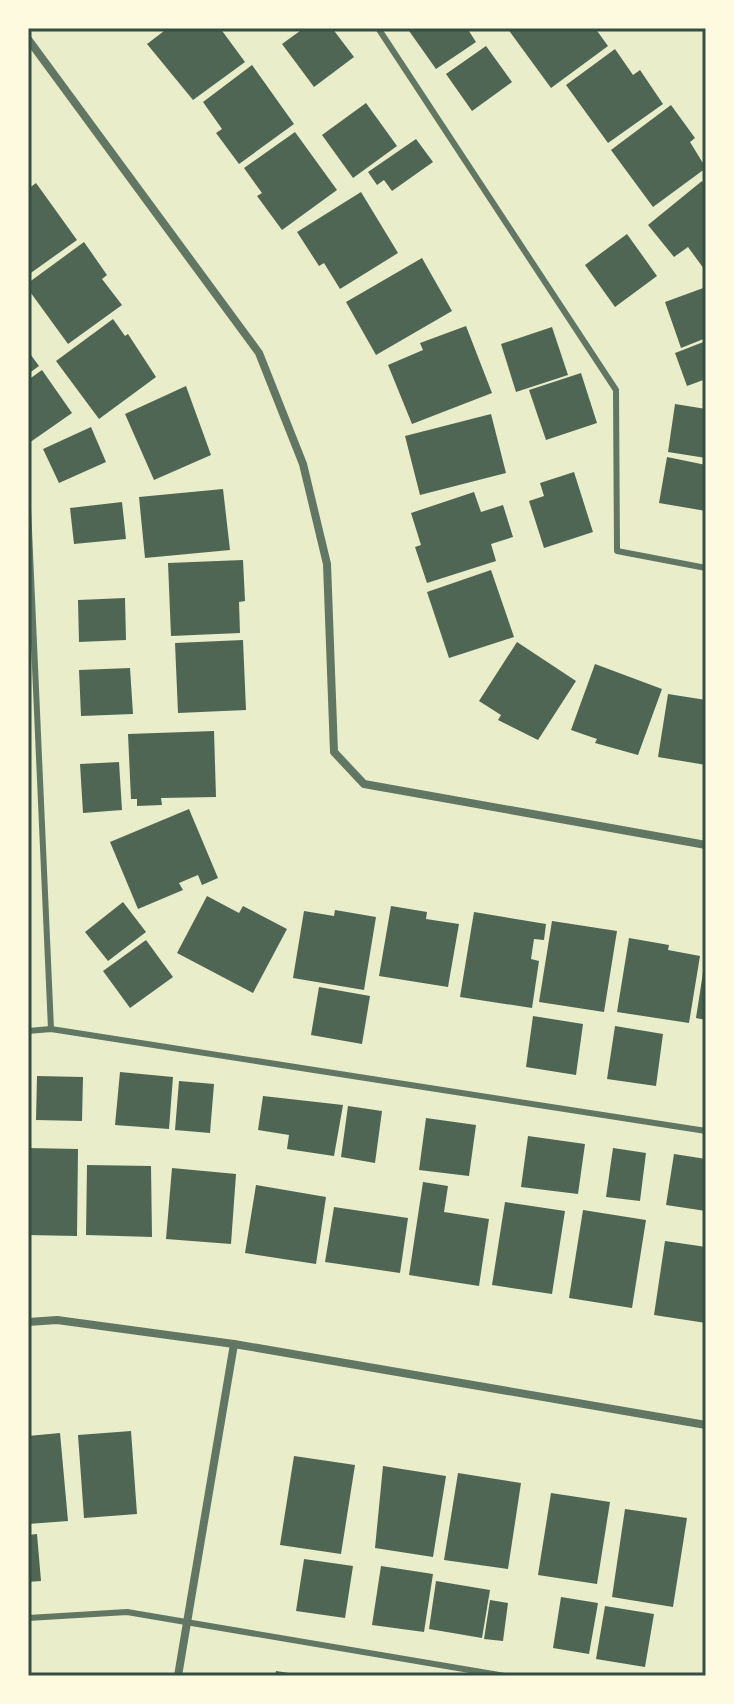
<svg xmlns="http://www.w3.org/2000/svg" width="734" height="1704" font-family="'Sofia Sans Condensed',sans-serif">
<rect width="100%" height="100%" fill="#e9edc9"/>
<!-- building -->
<path fill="#4f6655" d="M168,28H220L245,62L193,100L147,44Z
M304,28H332L354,57L314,87L282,44Z
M407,28H467L476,42L436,69Z
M507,28H595L608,46L551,88Z
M486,46L512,82L472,111L446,74Z
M615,49L633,75L640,70L663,104L608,143L566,85Z
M252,65L294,124L239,164L216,133L222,129L203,102Z
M366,103L397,146L353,178L322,135Z
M671,105L695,138L690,142L706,168L653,207L611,150Z
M295,132L337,190L282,230L257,196L262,193L244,168Z
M416,139L433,162L392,191L384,180L377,185L368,172Z
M702,181L706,187L704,269L688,247L674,257L648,225Z
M36,183L77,240L28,275V189Z
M361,192L398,253L340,289L324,263L319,266L297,232Z
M627,234L657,276L615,307L585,265Z
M84,242L107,275L102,279L122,305L68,344L28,289V283Z
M422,258L452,311L376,355L346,302Z
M706,287V338L681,348L665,302Z
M113,319L125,336L128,334L156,377L99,419L56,361Z
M466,326L492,393L412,424L388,365L423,350L420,343Z
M552,327L568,375L516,392L501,344Z
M706,341V379L687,386L675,353Z
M28,351L39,366L28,374Z
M42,370L72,413L29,443L28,380Z
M581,373L597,423L546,440L529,390Z
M186,386L211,455L154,480L125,414Z
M675,404L706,409V458L668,452Z
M491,414L506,473L420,495L405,436Z
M91,427L106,462L59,483L43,449Z
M667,457L706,465V511L659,503Z
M574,472L593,532L544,548L529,501L544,496L540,483Z
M223,489L230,550L145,558L139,497Z
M474,492L481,512L503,505L513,537L491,544L496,561L427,583L415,547L421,545L411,513Z
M122,502L126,539L74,544L70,508Z
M243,560L245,601L239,602L240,633L171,636L168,563Z
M491,570L514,637L449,658L427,592Z
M125,598L126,640L79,642L78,600Z
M243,640L246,710L178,713L175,643Z
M517,642L576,681L538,740L498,720L501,715L479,701Z
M595,664L662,689L638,755L595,743L597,739L571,730Z
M130,668L133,714L81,716L79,670Z
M668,694L706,700V765L658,757Z
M214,731L216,797L161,798L162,805L137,806V799H131L128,734Z
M119,762L122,810L83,813L80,764Z
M189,809L218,878L202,885L198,875L179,883L183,890L138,909L110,842Z
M207,896L239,913L243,906L287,929L253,993L177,953Z
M123,902L146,932L108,961L85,932Z
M391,906L427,912L426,919L459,924L448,987L379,976Z
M335,910L376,917L364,990L293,978L304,911L334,916Z
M474,912L546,924L544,940L534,939L531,959L539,961L532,1008L460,997Z
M552,921L617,931L604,1012L539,1002Z
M629,938L669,945L668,950L700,956L689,1023L617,1012Z
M146,940L173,977L130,1008L103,971Z
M704,966H706V1020L696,1018Z
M319,987L370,996L362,1044L311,1035Z
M533,1016L583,1024L576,1075L526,1067Z
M615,1026L663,1034L656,1086L607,1079Z
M120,1072L173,1077L169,1129L115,1125Z
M37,1076L83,1077L82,1121L36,1120Z
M179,1081L214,1084L210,1133L175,1130Z
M263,1096L343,1105L334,1156L287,1149L289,1135L258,1130Z
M348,1106L382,1111L375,1163L341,1157Z
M426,1118L476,1125L469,1176L419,1170Z
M528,1136L585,1144L578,1194L521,1187Z
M28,1148L78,1149L77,1236L28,1235Z
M613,1148L646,1153L640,1201L606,1197Z
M674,1154L706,1159V1211L666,1205Z
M87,1165L151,1166L152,1237L86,1235Z
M172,1168L236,1174L231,1244L166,1239Z
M423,1182L448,1186L444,1212L489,1219L479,1286L409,1275Z
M256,1185L326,1197L316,1264L245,1253Z
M505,1202L565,1211L552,1294L492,1285Z
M334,1207L408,1218L400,1273L325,1262Z
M583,1210L646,1220L632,1308L569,1298Z
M665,1241L706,1247V1323L654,1315Z
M131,1431L137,1514L84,1518L78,1435Z
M60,1433L68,1521L28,1524V1436Z
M294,1456L355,1465L341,1554L280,1545Z
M383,1466L446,1476L433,1557L375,1548Z
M458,1473L521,1483L508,1569L444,1560Z
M551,1493L610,1502L597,1584L538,1575Z
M625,1509L687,1518L673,1607L612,1597Z
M37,1534L41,1581L28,1582V1535Z
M304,1559L353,1566L345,1618L296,1611Z
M381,1566L433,1574L424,1632L372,1625Z
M436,1581L490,1590L482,1638L429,1629Z
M561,1597L598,1603L589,1654L553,1648Z
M490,1600L508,1603L503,1641L484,1639Z
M605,1606L654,1614L645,1667L596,1659Z
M276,1671L295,1674L294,1676H275Z"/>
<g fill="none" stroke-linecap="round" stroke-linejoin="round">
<!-- service -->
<path stroke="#617663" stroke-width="6" d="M378,28L616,390L617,551L706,568
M28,508L51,1029
M28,1031L51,1029L706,1131
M28,1618L127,1612L505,1676"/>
<!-- minor -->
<path stroke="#617663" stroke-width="8" d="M28,39L259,353L303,464L327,564L334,752L364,784L706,845
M28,1322L57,1320L234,1344L706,1425
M178,1676L234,1344"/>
</g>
<!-- border -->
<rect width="734" height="1704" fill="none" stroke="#fefae0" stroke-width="60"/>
<rect x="30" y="30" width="674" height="1644" fill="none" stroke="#344e41" stroke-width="3"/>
</svg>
